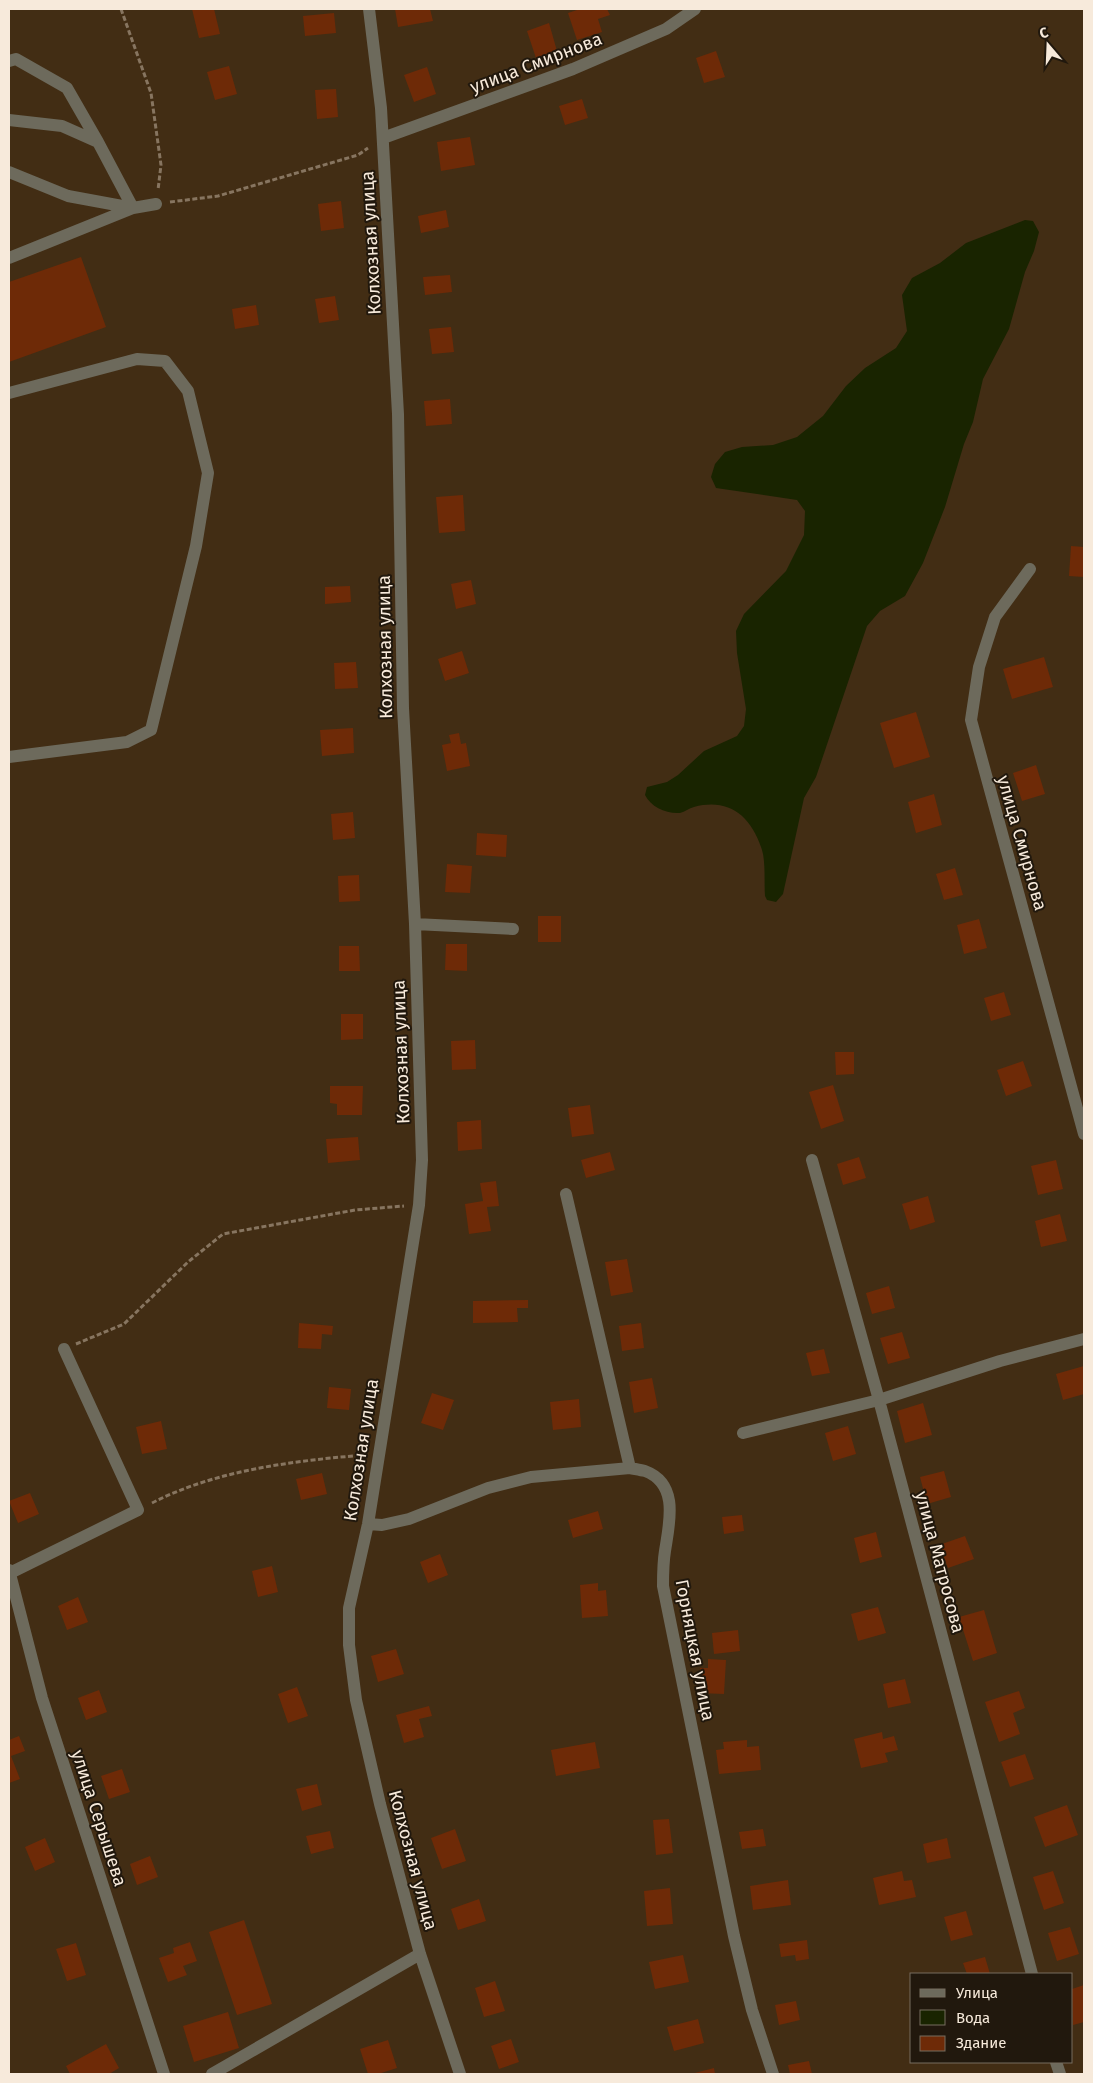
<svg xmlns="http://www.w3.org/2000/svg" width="1093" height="2083" font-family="'Fira Sans',sans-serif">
<rect width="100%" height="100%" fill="#422d14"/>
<!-- water -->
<path fill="#192400" d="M1025,220L1033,221L1039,232L1034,251L1025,272L1009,329L983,379L973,422L964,444L945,507L923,563L905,596L880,611L867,626L816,777L804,798L783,894L776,902L767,900L765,896C764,882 766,859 761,847C750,815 728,798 694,807C689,808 685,812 680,813C666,814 651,807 645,795L647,787L667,782L678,775L704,751L737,736L744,726L746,709L737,653L736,631L744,614L786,571L804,535L805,511L797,500L716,488L711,477L715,464L725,452L742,447L773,445L797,437L823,416L846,386L865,368L896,348L907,331L902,295L912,278L940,263L966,243Z"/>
<!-- building -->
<path fill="#6e2a07" d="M192,9H214L220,34L199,38Z
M395,9H430L433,21L398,27Z
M580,9H607L610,15L598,19L602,32L577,40L568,13Z
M334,13L336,33L305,36L303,16Z
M549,23L557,51L536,58L527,31Z
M716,51L725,77L704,83L696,58Z
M229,66L237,94L215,100L207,72Z
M427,67L436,94L414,102L404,75Z
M336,89L338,117L317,119L315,90Z
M582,99L588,118L565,125L559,106Z
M470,137L475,165L441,171L437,142Z
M341,201L344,228L321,231L318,204Z
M446,210L449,227L421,233L418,216Z
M81,257L106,327L9,362V282Z
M450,275L452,292L425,295L423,277Z
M335,296L339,320L319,323L315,299Z
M256,305L259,325L235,329L232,309Z
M451,327L454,352L432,354L429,329Z
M450,399L452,424L426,426L424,401Z
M463,495L465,531L439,533L436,497Z
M1071,546L1084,547V577L1069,576Z
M471,580L476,604L456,609L451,584Z
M350,586L351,602L325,604V587Z
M462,651L469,673L445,681L438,659Z
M1044,657L1053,687L1012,699L1003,669Z
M356,662L358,688L335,689L334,663Z
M916,712L930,757L894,768L880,723Z
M353,728L354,753L322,756L320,730Z
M459,733L461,744L466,743L470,766L447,771L442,745L451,743L449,735Z
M1036,765L1045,794L1022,801L1013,773Z
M934,794L942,825L916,833L908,802Z
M353,812L355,838L333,840L331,814Z
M477,833L507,835L506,857L476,855Z
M447,864L472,866L470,893L445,892Z
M955,868L963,895L944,900L936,874Z
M359,875L360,901L339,902L338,876Z
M538,916H561V942H538Z
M979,919L987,948L964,954L957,925Z
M446,944H467V971L445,970Z
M339,946H359L360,971H339Z
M1004,992L1011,1015L991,1021L984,998Z
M341,1014H363V1039L341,1040Z
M475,1040L476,1069L452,1070L451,1041Z
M835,1052H854V1074L836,1075Z
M1023,1061L1032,1086L1006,1096L997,1070Z
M833,1085L844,1121L821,1129L809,1092Z
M330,1086H363L362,1115H337V1104L330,1103Z
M590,1105L594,1134L572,1137L568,1108Z
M481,1120L482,1149L458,1151L457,1122Z
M358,1137L360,1160L328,1163L326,1139Z
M610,1152L615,1170L586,1178L581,1160Z
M859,1157L866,1178L843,1185L837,1164Z
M1056,1160L1063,1189L1038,1195L1031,1166Z
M496,1181L499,1206L487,1207L491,1231L469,1234L465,1204L483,1201L480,1183Z
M928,1196L935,1222L910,1230L902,1204Z
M1060,1214L1067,1241L1041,1247L1035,1221Z
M627,1259L633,1292L611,1296L605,1262Z
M889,1286L895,1308L872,1314L866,1293Z
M528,1300V1308H517L518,1322L473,1323V1301Z
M299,1323L333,1326L332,1335L322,1334L321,1349L298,1348Z
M641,1323L644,1348L622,1351L619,1326Z
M902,1332L910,1358L888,1364L880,1338Z
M824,1349L830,1373L812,1376L806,1353Z
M1084,1366V1394L1063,1400L1056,1374Z
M652,1378L658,1408L634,1413L629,1382Z
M329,1387L351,1389L349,1410L327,1408Z
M432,1393L454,1400L443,1430L421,1423Z
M579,1399L581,1427L553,1430L550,1402Z
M923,1403L932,1435L905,1443L897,1411Z
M161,1421L167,1449L142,1454L136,1427Z
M848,1426L856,1454L833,1461L825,1433Z
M944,1471L951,1497L927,1504L920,1477Z
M322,1473L327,1494L301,1500L296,1479Z
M30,1493L39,1514L18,1523L9,1501Z
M598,1511L603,1529L573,1538L568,1520Z
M742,1515L744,1531L724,1534L722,1517Z
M876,1532L882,1557L860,1563L854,1538Z
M965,1536L974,1559L948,1568L939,1545Z
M440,1554L448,1575L428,1583L420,1562Z
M272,1566L278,1592L258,1597L252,1571Z
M598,1583V1591L606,1590L608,1616L582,1618L580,1585Z
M78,1597L88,1622L67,1630L58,1606Z
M878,1607L886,1633L858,1641L851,1614Z
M984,1610L997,1653L973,1661L959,1617Z
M738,1630L740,1651L714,1654L712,1633Z
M396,1649L404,1674L378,1682L371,1656Z
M708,1659L726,1660L724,1694L699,1693L700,1668H708Z
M905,1679L911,1703L888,1708L883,1684Z
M297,1687L308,1716L288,1723L278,1694Z
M99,1690L107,1712L86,1720L78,1698Z
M1019,1691L1025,1708L1013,1713L1020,1734L999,1742L985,1702Z
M429,1706L432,1716L419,1719L424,1737L404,1743L396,1715Z
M882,1732L883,1739L894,1736L898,1750L885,1753L888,1762L861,1768L854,1739Z
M19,1736L25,1751L11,1756L20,1779L9,1783V1740Z
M747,1740V1747L759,1746L761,1770L719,1774L716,1750L724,1749L723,1742Z
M595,1742L600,1768L556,1776L551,1750Z
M1025,1754L1034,1779L1010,1787L1001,1762Z
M122,1769L130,1792L109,1799L101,1776Z
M317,1784L322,1805L302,1811L296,1789Z
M1067,1805L1078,1835L1045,1847L1034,1817Z
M669,1819L673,1853L656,1855L653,1820Z
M455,1829L466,1861L442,1869L431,1838Z
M763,1829L766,1846L742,1849L739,1832Z
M330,1831L334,1848L311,1854L306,1836Z
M45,1838L55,1862L35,1871L25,1847Z
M947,1838L951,1858L927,1863L923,1844Z
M150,1856L158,1877L137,1885L130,1864Z
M902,1871L904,1881L912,1880L916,1897L879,1905L873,1878Z
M1053,1871L1064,1903L1044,1910L1033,1877Z
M788,1880L791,1905L753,1910L750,1886Z
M670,1888L673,1924L647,1926L644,1891Z
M479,1899L486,1921L458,1930L451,1909Z
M966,1911L973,1935L951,1941L944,1917Z
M244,1920L272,2004L237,2015L209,1932Z
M1070,1927L1079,1954L1057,1961L1048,1933Z
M807,1940L809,1959L796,1961L795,1955L781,1957L779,1944Z
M190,1942L197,1961L183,1966L187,1975L168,1982L159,1958L174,1953L173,1948Z
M76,1943L86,1975L67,1981L56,1949Z
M683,1955L689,1982L655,1989L649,1962Z
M985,1957L990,1974H967L963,1963Z
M495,1981L505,2011L484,2017L475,1988Z
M1084,1985V2022L1073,2025L1072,1989Z
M796,2001L800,2020L779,2025L775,2005Z
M228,2012L239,2048L194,2062L183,2026Z
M698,2019L704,2043L674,2051L667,2027Z
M511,2039L519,2062L499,2069L491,2046Z
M388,2040L397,2068L378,2074H368L360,2049Z
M106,2044L119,2068L109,2074H70L66,2066Z
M809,2061L812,2074H790L788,2065Z
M714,2068L715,2074H691Z"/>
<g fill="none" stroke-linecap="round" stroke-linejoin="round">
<!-- path -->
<path stroke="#877560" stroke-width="3" stroke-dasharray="5 2.5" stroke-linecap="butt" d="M121,9L151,93L161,165L158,190
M170,202L218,196L358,155L368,148
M76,1344L124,1324L188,1262L223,1234L355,1210L404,1206
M152,1503C216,1470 293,1461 364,1455"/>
<!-- minor -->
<path stroke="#6d6a5c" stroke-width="12" d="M369,9L381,108L398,414L403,708L415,924L422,1160L419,1205L368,1524L349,1608V1645L356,1700L380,1804L420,1954L460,2074
M9,61L16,59L67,88L98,142L133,208L156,204
M9,120L62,126L98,142
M383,138L573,69L666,29L695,9
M9,172L68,196L133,208L9,258
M9,393L137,359L165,361L188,391L208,473L196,546L151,730L127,742L9,757
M1030,569L995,617L979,667L971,720L1084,1134
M415,924L513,929
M812,1160L879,1400L1032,1974
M566,1194L630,1468C635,1469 641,1470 645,1471C680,1484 669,1524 665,1551C663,1563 663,1574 663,1586L734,1936L752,2010L773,2074
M743,1433L879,1400L1000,1361L1084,1339
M368,1524L382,1525L409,1519L488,1488L531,1477L630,1468
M9,1570L42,1698L164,2074
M10,1573L138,1510L64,1349
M1056,2062L1060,2074
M212,2074L420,1954"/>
</g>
<g text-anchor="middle" stroke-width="4" stroke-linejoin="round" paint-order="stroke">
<!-- street labels -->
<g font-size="18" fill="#f7eadb" stroke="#21180d">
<text transform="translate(536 63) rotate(-21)" y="6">улица Смирнова</text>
<text transform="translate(371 243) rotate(-93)" y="6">Колхозная улица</text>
<text transform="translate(385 647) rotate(-91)" y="6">Колхозная улица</text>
<text transform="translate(1022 843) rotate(74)" y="6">улица Смирнова</text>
<text transform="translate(401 1052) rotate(-92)" y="6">Колхозная улица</text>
<text transform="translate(361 1450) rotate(-81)" y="6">Колхозная улица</text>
<text transform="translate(940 1562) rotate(75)" y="6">улица Матросова</text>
<text transform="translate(695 1650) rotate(79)" y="6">Горняцкая улица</text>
<text transform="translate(99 1818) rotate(72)" y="6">улица Серышева</text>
<text transform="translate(413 1860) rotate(75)" y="6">Колхозная улица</text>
</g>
</g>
<!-- border -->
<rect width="1093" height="2083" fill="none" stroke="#f7eadb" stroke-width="20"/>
<!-- legend -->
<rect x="910" y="1973" width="162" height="90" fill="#21180d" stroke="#776c5f"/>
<rect x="920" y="1989" width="25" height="8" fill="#6d6a5c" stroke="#776c5f"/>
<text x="956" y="1998" font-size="15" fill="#f7eadb">Улица</text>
<rect x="920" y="2010" width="25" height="15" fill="#192400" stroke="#776c5f"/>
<text x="956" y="2023" font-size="15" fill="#f7eadb">Вода</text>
<rect x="920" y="2036" width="25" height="15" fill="#6e2a07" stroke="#776c5f"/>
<text x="956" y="2048" font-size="15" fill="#f7eadb">Здание</text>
<!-- north arrow -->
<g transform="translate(1048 45) rotate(341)" stroke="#21180d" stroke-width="4" paint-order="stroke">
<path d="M0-4L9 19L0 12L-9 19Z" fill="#f7eadb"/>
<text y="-8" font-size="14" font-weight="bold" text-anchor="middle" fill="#f7eadb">С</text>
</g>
</svg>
